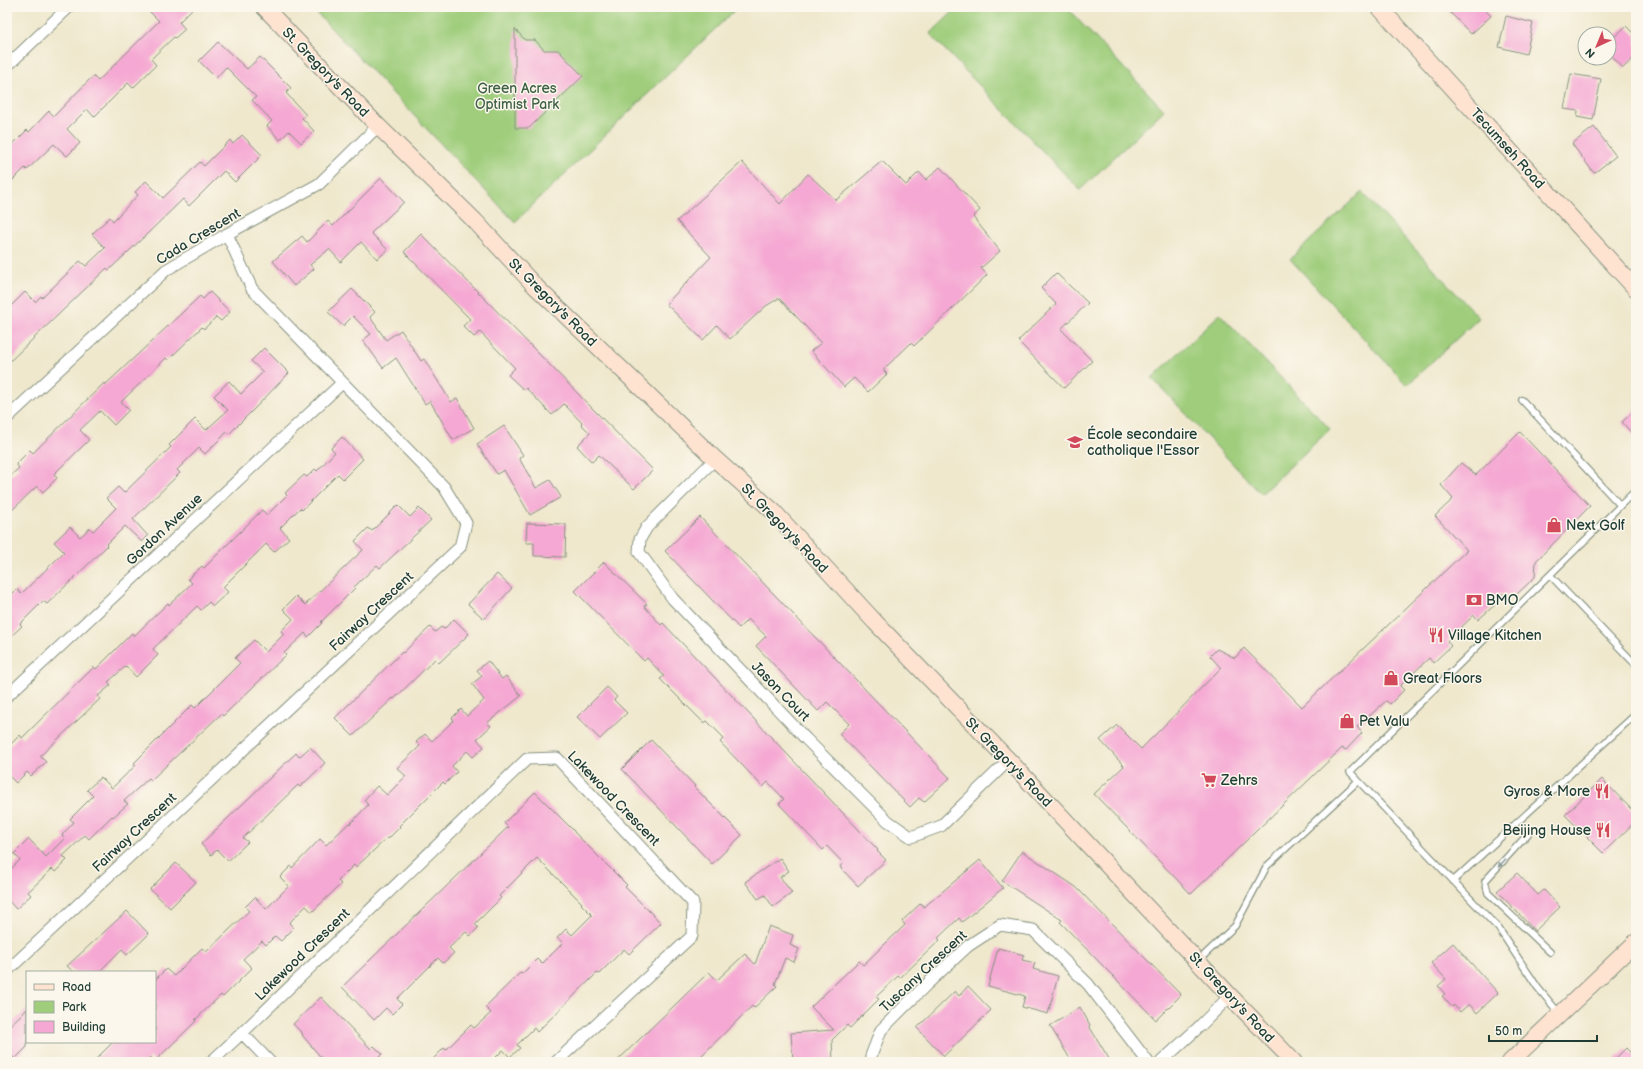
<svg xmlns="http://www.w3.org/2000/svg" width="1643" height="1069" font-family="'Balsamiq Sans',sans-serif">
<rect width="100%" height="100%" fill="#fbf7ec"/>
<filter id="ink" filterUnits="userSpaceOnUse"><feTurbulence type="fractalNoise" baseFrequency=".025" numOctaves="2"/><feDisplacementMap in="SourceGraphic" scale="8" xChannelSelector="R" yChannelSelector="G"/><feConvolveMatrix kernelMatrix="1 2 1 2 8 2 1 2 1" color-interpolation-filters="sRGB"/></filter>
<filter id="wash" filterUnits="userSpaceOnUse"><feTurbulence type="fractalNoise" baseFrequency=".012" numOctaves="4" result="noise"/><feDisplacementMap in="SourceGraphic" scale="16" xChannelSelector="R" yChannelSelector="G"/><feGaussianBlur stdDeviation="0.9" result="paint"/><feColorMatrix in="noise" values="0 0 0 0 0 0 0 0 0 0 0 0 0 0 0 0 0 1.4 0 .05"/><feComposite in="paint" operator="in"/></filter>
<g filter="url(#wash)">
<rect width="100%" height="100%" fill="#efe8cd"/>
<!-- green -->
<path fill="#9fcd7b" stroke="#5f8558" d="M311,7H738L515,222Z
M958,7H1066L1164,110L1080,190L930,34Z
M1362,192L1479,318L1407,385L1290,259Z
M1220,314L1330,429L1261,494L1152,378Z"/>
<g id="blocks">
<!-- building -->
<path fill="#f5a8d3" d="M145,7H194L179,22L185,29L175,38L174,37L151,59L156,65L133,88L128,83L94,117L87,109L67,129L80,143L67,156L54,144L27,170L25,168L7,186V150L27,130L29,132L49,111L54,116L93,76L98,81L159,21Z
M1445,7H1482L1491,16L1471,34Z
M1506,16L1533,23L1526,54L1499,47Z
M1626,26L1636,36V56L1623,68L1609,53V42Z
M515,29L525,40H535L544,50H558L583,76L529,128H515Z
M218,42L247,69L260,57L291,88L286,93L306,115L302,118L314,131L301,143L289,131L280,140L267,126L272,121L252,100L256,97L226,67L216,78L199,61Z
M1571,74L1601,79L1593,120L1577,117L1578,111L1564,109Z
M1594,127L1616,156L1594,173L1572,144Z
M242,135L262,155L235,182L224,171L189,206L183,199L146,235L109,270L107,268L7,364V310L25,292L35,302L41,296L42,298L80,261L86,266L105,248L92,234L110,217L113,221L138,195L135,192L146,181L163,198L200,162L204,166L230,140L233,144Z
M882,161L906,185L919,172L926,180L940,167L980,210L973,217L1000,251L981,268L987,275L914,346L911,343L883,370L887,374L868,392L854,378L844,387L811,351L821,343L779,298L766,306L730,339L717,325L703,340L666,304L711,257L677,221L742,162L780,204L808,174L836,200Z
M381,178L404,202L371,233L388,250L377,259L361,242L341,262L329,249L310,265L314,269L294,286L273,261L302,236L307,242L328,221L333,226Z
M421,234L653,470L634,489L599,455L592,462L577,446L590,433L581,424L582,423L564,404L552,415L526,388L524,390L508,375L515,368L480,332L474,337L463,326L470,319L404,252Z
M1056,273L1088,303L1061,329L1092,361L1064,388L1018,341L1056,304L1041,288Z
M352,289L375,312L370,317L386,340L401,330L421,361L424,359L451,402L457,398L474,428L453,440L430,401L425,404L396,358L383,368L363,340L371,334L353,316L343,326L328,312Z
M210,292L230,312L221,321L216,317L204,329L202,327L168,360L166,358L121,402L129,410L114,425L100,411L80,430L89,440L54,474L57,478L43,492L37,486L7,515V479L19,468L16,464L30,450L33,453L104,383L105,385L200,296L203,299Z
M264,348L289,373L255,408L229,434L227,432L205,454L199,448L177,470L180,473L133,519L148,536L142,542L125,526L106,545L107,546L47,604L43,601L20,624L22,626L7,640V599L17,589L21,594L64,552L54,542L70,527L80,537L90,528L93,531L116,508L106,498L118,487L124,493L171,447L169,445L195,419L206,430L228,410L214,396L229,381L241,394L263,372L251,361Z
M1636,409V438L1622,422Z
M504,426L523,455L519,458L536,488L550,480L561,497L530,515L504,470L497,474L477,444Z
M1520,432L1590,506L1536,561L1535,577L1516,595L1498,594V602L1478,620L1474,615L1447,641L1451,646L1433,663L1429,658L1400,686L1404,690L1390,704L1386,701L1357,727L1362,733L1346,750L1342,748L1191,894L1094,794L1124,766L1100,740L1117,725L1141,749L1221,668L1210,656L1217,649L1235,658L1244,648L1302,707L1467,550L1435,516L1453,499L1441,485L1461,463L1476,475Z
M342,437L363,459L343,479L338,474L302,510L300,508L280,528L289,538L274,552L266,544L223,587L228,592L213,606L209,602L201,610L197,606L153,649L158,655L136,677L126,666L108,682L111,685L98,696L100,699L40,756L46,762L31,776L27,772L16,783L7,774V748L20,735L22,738L94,667L96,669L132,633L134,636L168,603L169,605L192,583L188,579L202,566L204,568L262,510L267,515L287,495L285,493L304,475L307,477L315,469L317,471L335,452L331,448Z
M398,505L410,517L419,508L431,520L380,568L377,565L354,587L355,588L321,622L322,623L308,637L305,633L284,653L286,655L223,716L221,714L151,780L149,778L124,801L128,804L113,817L112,816L89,839L85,835L63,856L67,860L55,872L52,869L28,892L31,895L16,909L7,899V873L20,860L14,854L29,839L46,857L65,838L62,835L74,822L70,819L93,796L87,790L101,777L112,788L136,765L134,763L192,705L195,708L240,663L235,658L254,640L266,652L284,634L281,631L293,619L283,609L296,596L305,605L363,550L355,541L368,528L372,531Z
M700,517L950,778L924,802L919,798L910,807L839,734L849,724L827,702L818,711L756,646L766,636L748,619L739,628L665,551Z
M527,523L566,524L565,557L534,556V543H526Z
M604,562L647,604L644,606L661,625L663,623L878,850L877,851L886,860L858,886L840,867L843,863L827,846L823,850L779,804L784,799L768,782L763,787L720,742L724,738L707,721L704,723L660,679L664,676L647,658L644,661L575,591Z
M497,574L512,588L484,619L468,604Z
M454,619L469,634L439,663L435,659L394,699L393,698L353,736L335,718L402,652L403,653L430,627L435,632L441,627L444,629Z
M488,661L502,679L506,676L521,696L487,723L491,726L477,739L484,747L473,757L467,751L452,766L457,772L445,784L443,782L399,826L400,827L388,839L387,838L356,867L354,865L338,881L341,884L312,912L306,906L289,923L294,928L281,941L275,936L266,945L262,941L243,959L252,968L223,997L221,995L195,1020L196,1021L155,1061L150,1057L145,1062H93L113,1042H155V980L166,969L174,976L202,948L206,952L249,911L245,907L255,897L266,909L289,886L280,877L291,866L292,868L320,839L326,845L349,823L350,824L368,805L364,800L377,786L387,795L406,776L397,768L420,746L416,742L425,734L432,741L454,720L452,718L461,709L467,716L484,700L472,684L482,676L477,670Z
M607,687L617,697L614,700L627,713L600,739L577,717Z
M651,740L695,786L694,787L742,835L712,864L622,769Z
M310,747L325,763L300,787L298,785L243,838L248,842L228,861L217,850L211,855L201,844L296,753L299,757Z
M1602,779L1636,814V821L1603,853L1565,815Z
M535,792L574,831V832L627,885L625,887L661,923L629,954L624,949L599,974L597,973L537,1032L534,1028L517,1045L520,1048L510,1057L503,1050L491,1062H430L444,1048L446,1050L471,1025L474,1028L491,1013L485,1007L520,973L522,974L537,959L542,964L563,943L557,938L566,929L572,935L592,915L581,904L582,903L537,858L499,896L501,898L475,924L478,928L470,936L466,932L449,948L454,953L443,963L438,958L397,999L402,1004L392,1014L386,1008L374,1020L342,987L508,827L504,823Z
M1022,851L1076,887L1181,995L1156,1020L1060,922L1062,920L1002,881Z
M780,858L789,871L780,877L792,893L773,907L765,895L758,899L745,882Z
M980,860L1003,888L962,922L959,918L938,938L940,940L900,978L898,976L876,997L879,999L850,1028L847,1025L832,1040L833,1062H793L791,1033L834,1030L811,1007L859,961L863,965L905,925L902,921L921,903L924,907Z
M176,863L196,882L170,908L150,889Z
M1517,873L1538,895L1544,890L1560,907L1535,931L1497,891Z
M127,911L149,934L127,955L122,949L99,972H74L67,966Z
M769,926L793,935L790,945L799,949L794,962L785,958L775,984L777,986L754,1008L752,1006L695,1062H616L709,972L717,980L745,954L755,964Z
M1453,943L1498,993L1477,1013L1469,1004L1460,1012L1454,1005L1452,1007L1442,996L1445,994L1438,986L1446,979L1431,963Z
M998,948L1024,955L1022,960L1035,963L1033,969L1058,976L1048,1014L1022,1007L1025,996L988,986Z
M968,986L991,1010L944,1056L917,1028L955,991L959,996Z
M321,997L371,1049L374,1046L382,1054L379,1057L384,1062H325L302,1035L303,1034L293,1024Z
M1080,1007L1090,1025L1089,1026L1111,1062H1072L1050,1026Z
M27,1009V1047L15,1059L7,1051V1028Z
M1626,1048L1636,1058V1062H1612Z"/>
</g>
</g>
<g filter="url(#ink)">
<use href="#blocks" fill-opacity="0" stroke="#879280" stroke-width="1"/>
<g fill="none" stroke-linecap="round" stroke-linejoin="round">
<defs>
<path id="lane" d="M1522,400L1620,505
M1550,575L1636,665
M1528,834L1485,881L1488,893L1550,952
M1453,881L1636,714
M1198,961L1235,926L1267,866L1358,781
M1559,1013L1538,988L1499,929L1350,772L1636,490"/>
<path id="street" d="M7,66L69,7
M7,418L166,270L227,234L319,184L378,126
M715,459L647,527L640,539L639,552L673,599L806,739L888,821L911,837L941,826L1008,761
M7,696L342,383
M7,971L460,547L466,523L444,487L252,289L227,234
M242,1033L527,759L557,758L693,903L692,936L556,1062
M211,1062L242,1033L270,1062
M871,1062V1056L881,1030L926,985L968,946L1000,925L1033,930L1088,984L1148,1062
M1161,1062L1200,1026L1230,996"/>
<path id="secondary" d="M264,7L378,126L475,221L535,286L715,459L774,512L875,622L1018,770L1230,996L1294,1062
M1379,7L1636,289
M1510,1062L1636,942"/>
</defs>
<!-- lane casing -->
<use href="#lane" stroke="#879280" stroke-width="8"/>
<!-- street casing -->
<use href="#street" stroke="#879280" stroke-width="13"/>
<!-- secondary casing -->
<use href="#secondary" stroke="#879280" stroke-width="18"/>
<!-- lane -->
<use href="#lane" stroke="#fff" stroke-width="5.5"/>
<!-- street -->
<use href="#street" stroke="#fff" stroke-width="11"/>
<!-- secondary -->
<use href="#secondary" stroke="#fee3d1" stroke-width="16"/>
</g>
<!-- one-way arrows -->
<defs><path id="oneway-solid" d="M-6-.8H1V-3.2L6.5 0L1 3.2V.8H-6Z"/></defs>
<use fill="#8f9e9a" href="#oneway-solid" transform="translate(1502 863) rotate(133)"/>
</g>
<!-- icons -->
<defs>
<symbol id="school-bare" viewBox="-9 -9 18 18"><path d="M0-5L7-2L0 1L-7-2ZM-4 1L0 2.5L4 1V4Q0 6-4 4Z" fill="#d1495b" stroke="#fbf7ec" stroke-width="2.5" paint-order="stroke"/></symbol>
<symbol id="shop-bare" viewBox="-9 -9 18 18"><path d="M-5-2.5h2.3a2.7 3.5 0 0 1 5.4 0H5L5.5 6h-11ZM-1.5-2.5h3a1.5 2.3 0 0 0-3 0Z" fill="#d1495b" stroke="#fbf7ec" stroke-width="2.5" paint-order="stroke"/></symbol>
<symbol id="bank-bare" viewBox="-9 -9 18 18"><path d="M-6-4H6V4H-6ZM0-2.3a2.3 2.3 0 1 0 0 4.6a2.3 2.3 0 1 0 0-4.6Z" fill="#d1495b" stroke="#fbf7ec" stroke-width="2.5" paint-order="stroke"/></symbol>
<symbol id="restaurant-bare" viewBox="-9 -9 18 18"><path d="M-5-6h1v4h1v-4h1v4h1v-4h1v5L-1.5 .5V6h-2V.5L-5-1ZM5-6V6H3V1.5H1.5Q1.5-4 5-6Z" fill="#d1495b" stroke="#fbf7ec" stroke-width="2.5" paint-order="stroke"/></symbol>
<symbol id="supermarket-bare" viewBox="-9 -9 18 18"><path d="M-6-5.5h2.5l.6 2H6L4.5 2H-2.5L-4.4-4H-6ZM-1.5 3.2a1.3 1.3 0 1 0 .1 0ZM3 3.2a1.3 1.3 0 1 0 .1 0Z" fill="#d1495b" stroke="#fbf7ec" stroke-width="2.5" paint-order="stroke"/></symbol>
</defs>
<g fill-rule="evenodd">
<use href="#school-bare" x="1064" y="431" width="22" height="22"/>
<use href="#shop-bare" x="1543" y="514" width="22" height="22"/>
<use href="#bank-bare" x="1463" y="589" width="22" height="22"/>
<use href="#restaurant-bare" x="1425" y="624" width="22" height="22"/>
<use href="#shop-bare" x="1380" y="667" width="22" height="22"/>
<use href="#shop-bare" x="1336" y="710" width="22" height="22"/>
<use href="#supermarket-bare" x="1198" y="769" width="22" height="22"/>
<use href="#restaurant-bare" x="1591" y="780" width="22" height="22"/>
<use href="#restaurant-bare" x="1592" y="819" width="22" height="22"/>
</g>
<g text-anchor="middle" stroke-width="3" stroke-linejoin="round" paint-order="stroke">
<!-- street labels -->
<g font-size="14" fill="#1f3d34" stroke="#fbf7ec">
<text transform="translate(326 72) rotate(46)" y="5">St. Gregory's Road</text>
<text transform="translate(1508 148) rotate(48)" y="5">Tecumseh Road</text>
<text transform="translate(198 236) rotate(-31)" y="5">Cada Crescent</text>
<text transform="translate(553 302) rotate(45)" y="5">St. Gregory's Road</text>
<text transform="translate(785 528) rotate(46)" y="5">St. Gregory's Road</text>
<text transform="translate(164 529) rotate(-43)" y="5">Gordon Avenue</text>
<text transform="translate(371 611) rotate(-43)" y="5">Fairway Crescent</text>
<text transform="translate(781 691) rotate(46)" y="5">Jason Court</text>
<text transform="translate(1009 762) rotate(46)" y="5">St. Gregory's Road</text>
<text transform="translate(614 798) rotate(46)" y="5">Lakewood Crescent</text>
<text transform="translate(134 832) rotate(-43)" y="5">Fairway Crescent</text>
<text transform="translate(302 954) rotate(-44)" y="5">Lakewood Crescent</text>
<text transform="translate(923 971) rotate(-43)" y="5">Tuscany Crescent</text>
<text transform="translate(1232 997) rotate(47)" y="5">St. Gregory's Road</text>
</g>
<!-- park labels -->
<g font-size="14" fill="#3f6146" stroke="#fbf7ec">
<text x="517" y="93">Green Acres<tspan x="517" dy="16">Optimist Park</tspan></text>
</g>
<!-- poi labels -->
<g font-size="14" fill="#1f3d34" stroke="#fbf7ec" text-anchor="start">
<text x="1087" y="439">École secondaire<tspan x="1087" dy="16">catholique l'Essor</tspan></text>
<text x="1566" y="530">Next Golf</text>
<text x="1486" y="605">BMO</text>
<text x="1448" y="640">Village Kitchen</text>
<text x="1403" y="683">Great Floors</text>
<text x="1359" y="726">Pet Valu</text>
<text x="1221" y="785">Zehrs</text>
<text x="1590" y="796" text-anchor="end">Gyros &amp; More</text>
<text x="1591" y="835" text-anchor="end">Beijing House</text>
</g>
</g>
<!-- margin -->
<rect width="1643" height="1069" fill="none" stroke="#fbf7ec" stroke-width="24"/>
<!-- legend -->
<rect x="26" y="971" width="130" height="72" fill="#fbf7ec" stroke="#a3ada2"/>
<rect x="34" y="984" width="20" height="6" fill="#fee3d1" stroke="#a3ada2"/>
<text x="62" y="991" font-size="12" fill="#1f3d34">Road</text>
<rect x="34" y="1001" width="20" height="12" fill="#9fcd7b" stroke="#a3ada2"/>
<text x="62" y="1011" font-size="12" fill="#1f3d34">Park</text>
<rect x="34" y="1021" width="20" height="12" fill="#f5a8d3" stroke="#a3ada2"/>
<text x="62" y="1031" font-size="12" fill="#1f3d34">Building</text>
<!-- north arrow -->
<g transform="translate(1597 46) rotate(224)"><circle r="19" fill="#fbf7ec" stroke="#a3ada2"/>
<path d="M0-3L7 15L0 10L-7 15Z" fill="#d1495b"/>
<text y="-6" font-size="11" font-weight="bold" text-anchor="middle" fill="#1f3d34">N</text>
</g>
<!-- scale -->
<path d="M1489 1035v6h108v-6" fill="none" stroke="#1f3d34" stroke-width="2"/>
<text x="1495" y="1035" font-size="12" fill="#1f3d34" stroke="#fbf7ec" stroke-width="3" paint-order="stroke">50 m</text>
</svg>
